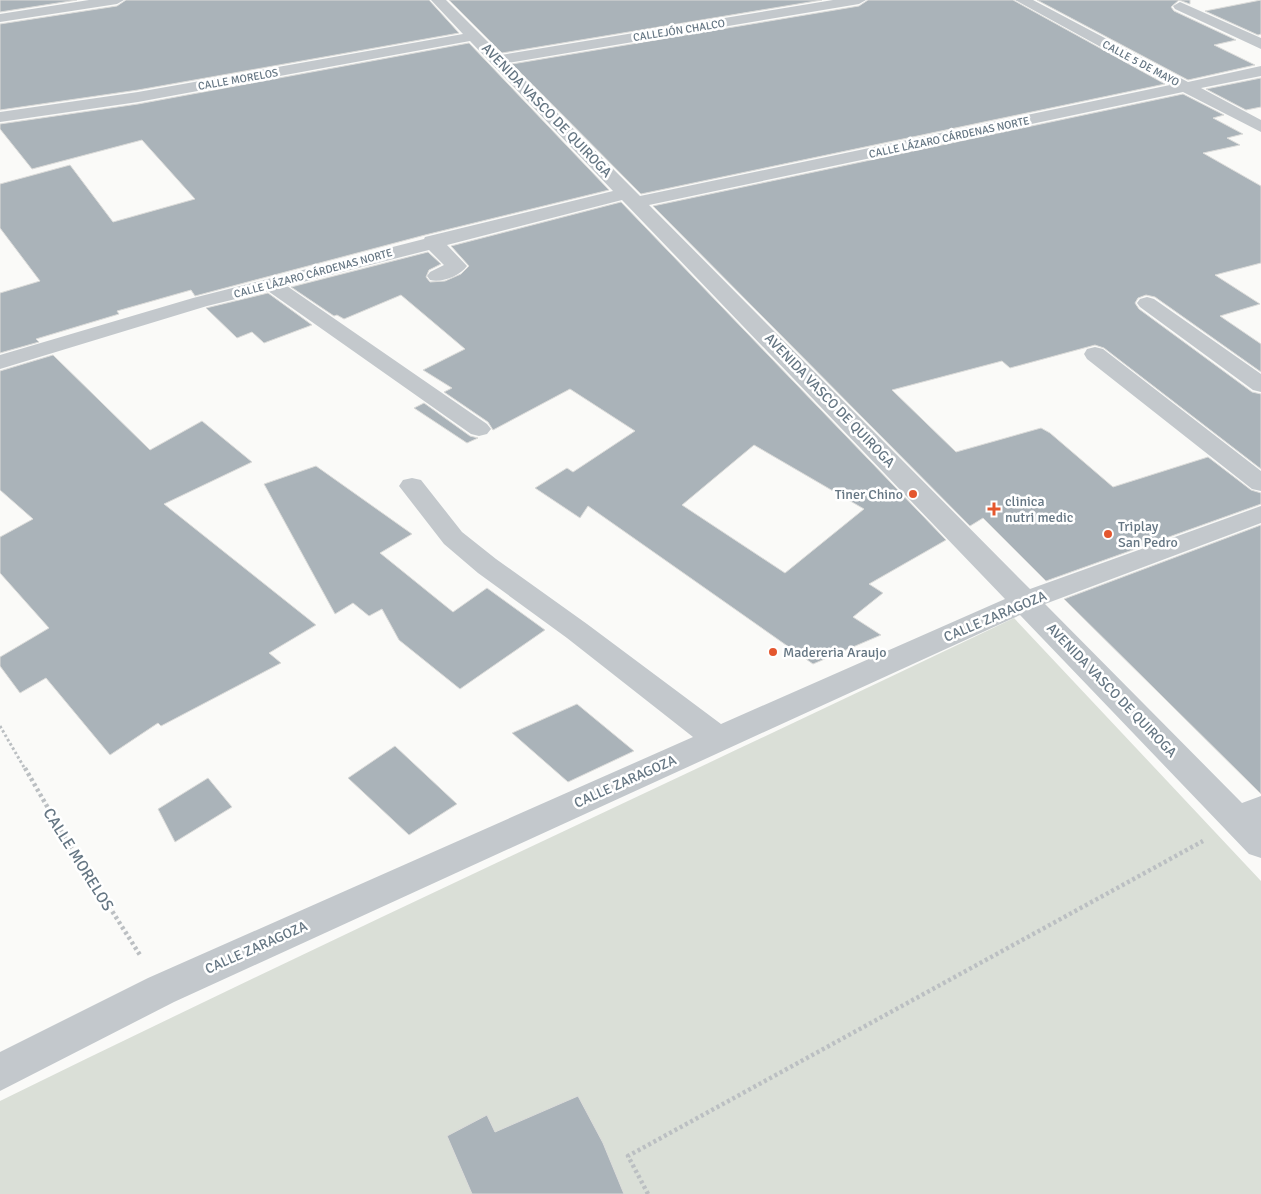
<svg xmlns="http://www.w3.org/2000/svg" width="1261" height="1194" font-family="Signika,sans-serif">
<rect width="100%" height="100%" fill="#fafaf8"/>
<!-- green -->
<path fill="#dadfd7" d="M1014,618L1261,881V1194H0V1101C336,936 676,780 1014,618Z"/>
<!-- building -->
<path fill="#aab3b9" stroke="#dcdcda" fill-rule="evenodd" d="M0,0H77L0,12Z
M126,0H429L459,33L138,90L0,110V24L117,6Z
M449,0H822L502,53Z
M868,0H1013L1165,84L641,194L512,64L859,6Z
M1037,0H1190V4L1179,0L1171,7L1174,11L1236,40L1214,45L1255,65L1188,80Z
M1261,0V34L1258,35L1205,11Z
M469,43L609,190L425,235L195,296L191,290L117,311L119,314L36,339L39,342L0,353V293L40,281L0,228V184L70,165L113,222L195,199L142,140L32,169L0,129V124L138,104Z
M1261,78V107L1246,110L1206,89Z
M1183,94L1224,115L1213,118L1243,134L1227,138L1240,145L1203,153L1261,186V263L1215,275L1260,304L1220,316L1261,344V372L1155,297L1146,295L1138,298L1135,303L1139,309L1252,392L1261,394V469L1104,348L1095,345L1010,368L1002,361L892,390L956,452L1041,428L1050,433L1113,487L1208,457L1251,490L1261,493V504L1046,581L983,518L970,526L653,206Z
M621,202L946,540L869,584L883,593L853,617L881,635L813,664L588,506L580,518L535,488L567,468L573,472L635,431L570,389L493,430L488,422L444,392L452,388L423,370L465,349L401,295L344,319L337,315L334,316L291,287L428,252L441,264L429,270L426,277L430,282L445,281L461,274L469,266L451,246ZM754,445L864,509L785,573L682,505Z
M268,293L312,325L264,343L252,332L237,338L206,308Z
M53,355L150,450L202,421L252,462L164,504L316,625L269,653L281,663L161,726L158,723L110,755L46,678L20,693L0,666V657L49,628L0,573V537L33,519L0,490V371Z
M424,403L470,436L478,438L467,443L414,408Z
M316,466L412,534L380,553L453,612L487,588L545,630L460,689L399,640L382,609L369,616L353,603L335,614L264,484Z
M1261,525V794L1064,599Z
M577,704L634,751L568,782L512,733Z
M395,746L457,804L409,835L348,778Z
M208,778L232,807L175,842L158,809Z
M578,1096L603,1143L624,1194H472L447,1136L487,1115L495,1132Z"/>
<g fill="none" stroke-linecap="round" stroke-linejoin="round">
<!-- path-far1 -->
<path stroke="#bbbfc2" stroke-width="3" stroke-dasharray="2.5 2.5" stroke-linecap="butt" d="M0,726L25,769"/>
<!-- path -->
<path stroke="#bbbfc2" stroke-width="4.5" stroke-dasharray="3 3" stroke-linecap="butt" d="M25,768L63,834L140,955
M648,1194L628,1156L1203,841"/>
<!-- minor -->
<path fill="#c3c8cc" fill-rule="evenodd" d="M89,0H124L117,4L0,22V14Z
M431,0H446L501,55L833,0H866L859,4L508,63L640,196L1170,85L1015,0H1033L1188,82L1261,66V76L1201,88L1261,120V132L1183,92L649,205L1030,589L1261,506V523L1045,604L1242,803L1261,796V858L1249,854L1020,615L174,1002L0,1091V1052L148,978L693,737L567,638L478,573L444,544L399,486L403,480L412,478L421,480L462,532L496,559L587,624L721,724L1005,599L622,200L447,245L467,266C460,276 442,283 430,280L427,276L430,272L444,265L429,250L287,286L487,424L491,429L487,434L479,436L471,434L268,291L207,306L0,369V355L193,298L424,239L425,237L613,191L470,41L138,102L0,122V112L138,92L463,34Z
M1180,2L1261,38V49L1175,9L1173,6Z
M1147,297L1154,299L1261,374V392L1253,390L1140,307L1137,303L1140,299Z
M1095,347L1103,349L1261,471V491L1252,489L1087,359L1084,354L1087,349Z"/>
</g>
<!-- markers -->
<g fill="#e4572e" stroke="#fff" stroke-width="2">
<circle cx="913" cy="494" r="5"/>
<path d="M991.5 501.5h5v5h5v5h-5v5h-5v-5h-5v-5h5z"/>
<circle cx="1108" cy="534" r="5"/>
<circle cx="773" cy="652" r="5"/>
</g>
<g text-anchor="middle" stroke-width="5" stroke-linejoin="round" paint-order="stroke">
<!-- far-street labels -->
<g font-size="11" fill="#657683" stroke="#fff">
<text transform="translate(679 30) rotate(-9)" y="4">CALLEJÓN CHALCO</text>
<text transform="translate(1141 63) rotate(28)" y="4">CALLE 5 DE MAYO</text>
<text transform="translate(238 79) rotate(-10)" y="4">CALLE MORELOS</text>
<text transform="translate(949 137) rotate(-12)" y="4">CALLE LÁZARO CÁRDENAS NORTE</text>
<text transform="translate(313 273) rotate(-15)" y="4">CALLE LÁZARO CÁRDENAS NORTE</text>
</g>
<!-- street labels -->
<g font-size="14" fill="#657683" stroke="#fff">
<text transform="translate(547 110) rotate(46)" y="5">AVENIDA VASCO DE QUIROGA</text>
<text transform="translate(830 400) rotate(46)" y="5">AVENIDA VASCO DE QUIROGA</text>
<text transform="translate(995 616) rotate(-23)" y="5">CALLE ZARAGOZA</text>
<text transform="translate(1112 690) rotate(46)" y="5">AVENIDA VASCO DE QUIROGA</text>
<text transform="translate(625 781) rotate(-24)" y="5">CALLE ZARAGOZA</text>
<text transform="translate(256 947) rotate(-24)" y="5">CALLE ZARAGOZA</text>
</g>
<!-- poi labels -->
<g font-size="14" fill="#657683" stroke="#fff" text-anchor="start">
<text x="903" y="499" text-anchor="end">Tiner Chino</text>
<text x="1005" y="506">clinica<tspan x="1005" dy="16">nutri medic</tspan></text>
<text x="1118" y="531">Triplay<tspan x="1118" dy="16">San Pedro</tspan></text>
<text x="783" y="657">Madereria Araujo</text>
</g>
<!-- near-street labels -->
<g font-size="16" fill="#657683" stroke="#fff">
<text transform="translate(79 859) rotate(58)" y="6">CALLE MORELOS</text>
</g>
</g>
</svg>
